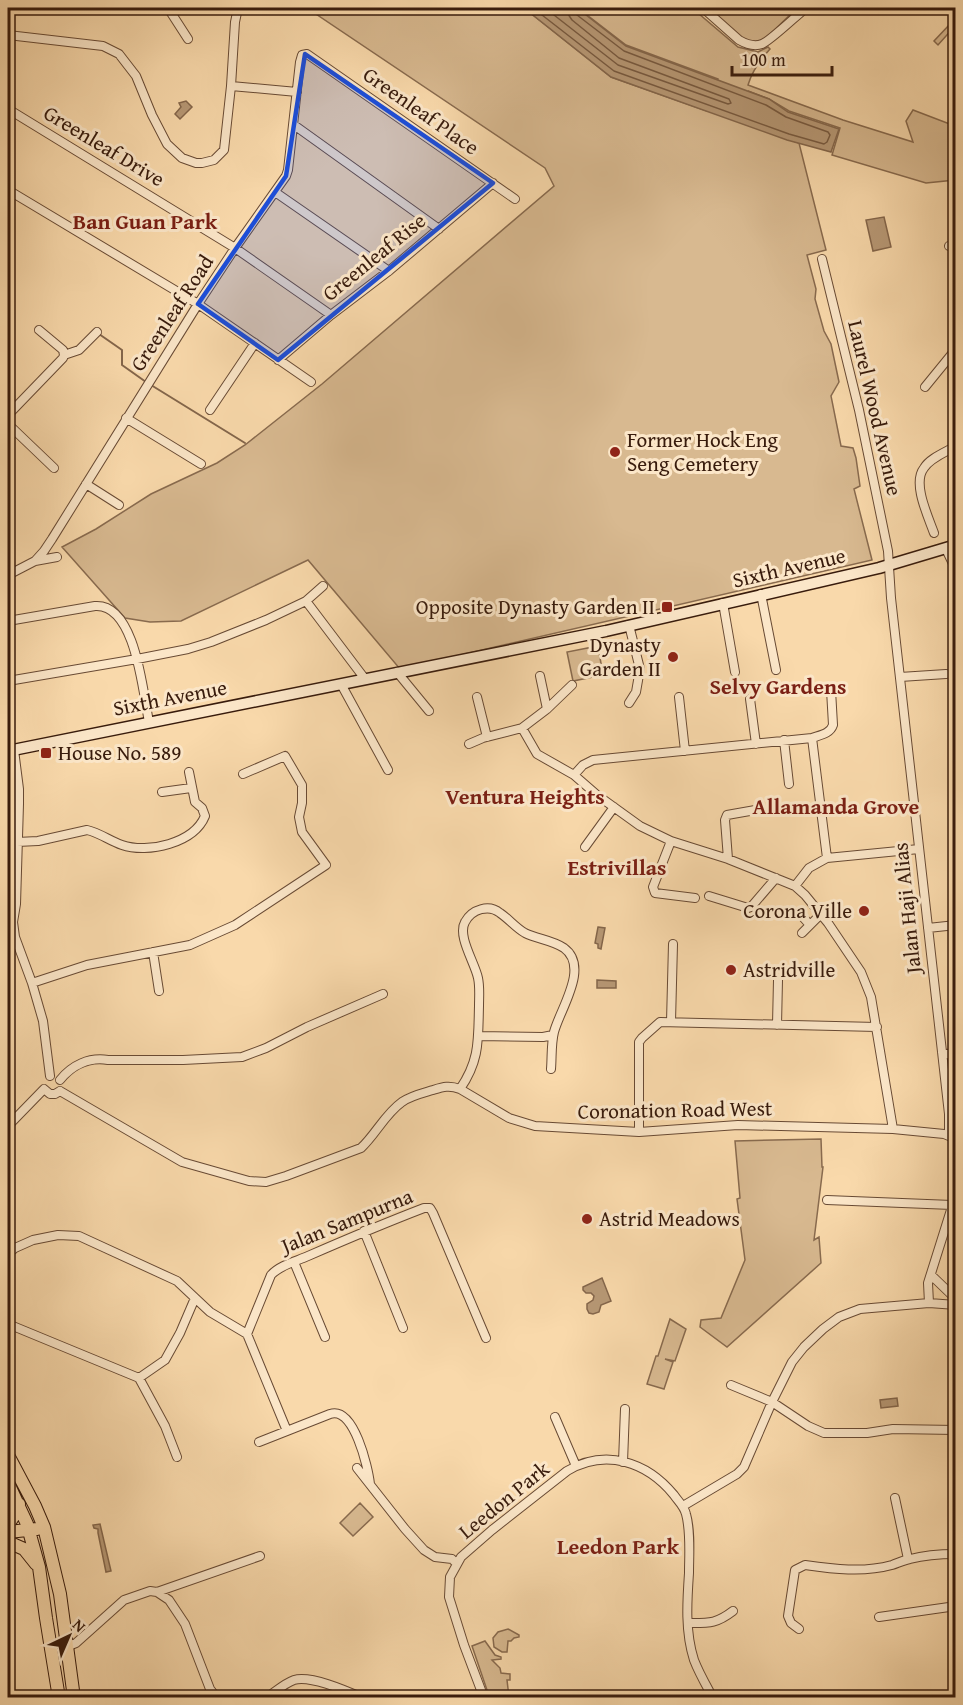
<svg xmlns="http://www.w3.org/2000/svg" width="963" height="1705" font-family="'Gentium Book Plus',serif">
<rect width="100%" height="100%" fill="#f9d9ab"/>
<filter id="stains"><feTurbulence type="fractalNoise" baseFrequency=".00333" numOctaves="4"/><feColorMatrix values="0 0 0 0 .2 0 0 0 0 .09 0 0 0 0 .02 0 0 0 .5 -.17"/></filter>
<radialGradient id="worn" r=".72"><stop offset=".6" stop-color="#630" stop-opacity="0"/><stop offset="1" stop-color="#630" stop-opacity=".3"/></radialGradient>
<!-- green -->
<path fill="#d8b990" stroke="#886a4e" stroke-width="1.5" d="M307,8H524L611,77L707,111L718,79L626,45L578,8H692L738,47L758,52L768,47L770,49C760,60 752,71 748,85L843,120L913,142L906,121L913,110L955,126V180L926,183L832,155L840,128L789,111L769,99L748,91L764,99L754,127L799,143L826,250L807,255L816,289L815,299L824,331L831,344L839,382L831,396L841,446L853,448L856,458L860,486L854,489L872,560L400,669L308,560L181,621L150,622L125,618L62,547L96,529L151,494L217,463L245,445L322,384L554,186L545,168Z
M709,8H797L763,41L750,43L741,37Z
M952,22L955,26L938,45L934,41Z
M598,646L603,675L573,681L567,652Z
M949,1069L955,1071V1125Z
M821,1139L822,1167H823L814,1240L819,1237L821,1263L727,1347L700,1327L701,1320L721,1318L745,1260L737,1199L740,1198L735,1141Z
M670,1319L686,1329L675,1361L665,1359L673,1362L664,1389L647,1384L656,1356H658Z
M360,1503L373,1517L353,1536L340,1523Z
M508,1629L519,1635V1637L514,1638L511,1641H508L507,1652H502L494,1647L493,1638L498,1632Z
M485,1641L495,1655L501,1657V1659L492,1660L500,1668L501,1673L510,1674V1680H507L509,1697H490L488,1693L472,1646Z"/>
<!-- water -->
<path fill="#b79875" stroke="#84664b" stroke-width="1.5" d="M524,8H577L626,46L769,99L788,112L839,129L831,152L787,140L611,77Z
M186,101L192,107L180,119L175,114L181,107L179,103Z
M884,217L891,247L873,251L866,220Z
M598,927L605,928L601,949L598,948V944L595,943Z
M597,980L616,981V988H597Z
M602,1278L611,1301L601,1305L599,1312L593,1314L589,1313L587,1309V1304L593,1300L594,1296L591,1293H586L583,1290V1287Z
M897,1398L898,1406L881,1408L880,1400Z
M100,1524L111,1571L106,1572L98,1533V1529L94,1528L93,1525Z"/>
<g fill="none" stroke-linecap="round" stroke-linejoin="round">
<!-- shore -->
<path stroke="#785a40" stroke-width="1.5" d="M533,8L614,71L789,134L824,144L827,142L830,135L828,132L786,117L766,105L624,51L577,15L574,8
M545,8L618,65L728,104L731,103L729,99L619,58L572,20L568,14L567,8"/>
<!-- stream -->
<path stroke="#84664b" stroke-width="2" d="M99,334L122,350V365L146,382
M151,385L245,443"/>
<defs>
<path id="minor" d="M168,8L188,39
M703,8L739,40C746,44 754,47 762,44C770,41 797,15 806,8
M8,35L103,46L119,54L136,76L152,115L167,144L182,158L196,163H202L214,160L224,150L231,86L235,22L238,8
M231,86L297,92
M8,109L235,248L331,315
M294,125L439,229
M8,190L198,304L311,382
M275,192L389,271
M949,246L956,247
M822,259L859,410L888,551L891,598L949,1114V1135
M39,330L63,350L64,355
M64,355L79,350L97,332
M278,360L331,315L390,270L493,183
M925,387L956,349
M210,410L255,343
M8,415L63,358L64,355
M126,418L201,464
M8,424L54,468
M86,484L119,505
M934,533C928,516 912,483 924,468C930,458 946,452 956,446
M946,549L956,570
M35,561L44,551L52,539L198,304L235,248L286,176L288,170L300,62L302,55L307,54L515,199
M8,575L35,561L57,557
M761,594L776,670
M306,601L365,679
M723,603L735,672
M8,621L95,606C136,603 143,694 149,722
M397,672L429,711
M540,676L547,709
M900,677L946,674
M8,681L137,659L188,649L211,642L266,620L306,601L323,586
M341,684L388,770
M477,697L487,737
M679,697L685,751
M750,699L756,744
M629,703L636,692L640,669L629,625
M522,728L537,754L574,775L597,795L640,826L671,841L728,859L795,886L805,895L828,923L861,972L871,997L893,1129
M812,738L827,858
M784,740L789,784
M469,744L483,738L522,728L547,709L572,685
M14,750L19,789V804L16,904L13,922L15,937L32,983L43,1021L50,1076
M574,775L583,765L593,760L812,738C820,735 830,734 833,725L831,690
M162,792L191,788
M671,841L653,887L655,893L695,898
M17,842L38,841L87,830C100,833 110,841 122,845C148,854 194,843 205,816L202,808L195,802L189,772
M585,847L614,807
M728,859L725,820L727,815L761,809
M795,886L809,868L827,858L919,849
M709,896L748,908L751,907L776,878
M800,914L810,925
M928,928L956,925
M802,933L821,914
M153,952L159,991
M32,983L87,965L190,945L235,925L326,865L302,832L299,817L302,803V785L285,756L243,774
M671,1022L673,944
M777,1025L778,980
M478,1036L543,1037L553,1035
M942,1052L956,1057
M60,1080C72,1065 89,1057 108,1060H183L242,1057L266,1048L307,1027L383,994
M44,1089L50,1094H55L60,1091
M460,1089C480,1060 478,1040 479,1006C479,997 480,987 478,978C475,963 457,936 465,922C472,909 489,904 500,913C509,919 516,928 525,933C537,939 552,940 564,948C590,967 560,1009 554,1032C551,1044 552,1057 551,1069
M60,1091L182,1162L249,1181L266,1182L286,1176L361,1148C376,1134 385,1114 402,1102C410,1096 423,1093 433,1090C443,1087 449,1085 460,1089L509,1118L535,1126L639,1132L738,1125L893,1129L944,1134L956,1139
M8,1126L44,1089
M639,1132V1042L642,1038L660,1022L877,1027
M827,1200L952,1205
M364,1231L403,1328
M8,1254L15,1248L33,1240L58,1235L79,1236L177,1281L210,1312L247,1334
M294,1262L325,1337
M931,1275L956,1299
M929,1303L928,1283L956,1194
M8,1324L139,1378L165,1426L177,1457
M139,1378L165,1360L180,1333L195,1298
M731,1385L772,1402L808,1426L824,1433H867L893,1429L956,1430
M555,1417L576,1466
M287,1431L247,1334L271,1275C280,1265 297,1261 308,1256C347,1239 385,1223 424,1208H430L433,1213L486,1338
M259,1442L330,1414C354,1406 368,1467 370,1484
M623,1462L625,1409
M357,1468L405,1529L424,1550L435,1557L452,1559L457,1564
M895,1498L908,1559
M683,1506L737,1474L744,1467L772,1402L792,1362L804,1347L823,1329L839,1317L860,1309L929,1303L956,1305
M157,1592L169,1600L185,1624L210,1689L217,1698
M879,1617L956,1606
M688,1623C709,1623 716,1624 733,1611
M799,1629L791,1623L788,1616L795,1570L805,1565C833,1569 863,1573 892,1565C898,1563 904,1560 910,1559C925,1555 940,1554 956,1554
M66,1647L76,1643L124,1600L150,1591L157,1592L260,1556
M266,1698C275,1692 285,1683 294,1680C311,1675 347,1691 363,1698
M484,1698L464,1645L449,1597L450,1577L461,1557L492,1530L567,1471C606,1448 647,1462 674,1495C678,1501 684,1506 686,1514C691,1532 689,1555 689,1573C687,1602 685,1632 694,1660C699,1673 706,1685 713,1698"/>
<path id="secondary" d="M8,751L606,631L879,568L956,545"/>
<path id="primary" d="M8,1455L35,1506L44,1527L60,1594L74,1698
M8,1483L27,1524L39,1567L46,1618L59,1698
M8,1525L15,1514L19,1504
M8,1532L37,1529
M8,1542L24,1549L36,1564"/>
</defs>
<!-- minor casing -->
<use href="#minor" stroke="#684a34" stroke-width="10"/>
<!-- secondary casing -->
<use href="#secondary" stroke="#381b0c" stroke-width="13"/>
<!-- primary casing -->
<use href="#primary" stroke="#381b0c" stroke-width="14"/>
<!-- minor -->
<use href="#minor" stroke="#fbe6c8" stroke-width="8"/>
<!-- secondary -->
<use href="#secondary" stroke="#fbe6c8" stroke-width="10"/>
<!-- primary -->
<use href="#primary" stroke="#f9d9ab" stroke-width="12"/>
</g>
<!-- marked area -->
<path fill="#1d4ed8" fill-opacity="0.2" stroke="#1d4ed8" stroke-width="4.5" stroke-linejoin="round" d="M305,54L493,183L278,360L198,304L286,176Z"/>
<!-- markers -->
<g fill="#8f2418" stroke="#fbe6c8" stroke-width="2">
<circle cx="615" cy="452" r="6"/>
<rect x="661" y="601" width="12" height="12" rx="3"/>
<circle cx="673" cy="657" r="6"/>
<rect x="40" y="747" width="12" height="12" rx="3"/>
<circle cx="864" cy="911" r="6"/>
<circle cx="731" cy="970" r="6"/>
<circle cx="587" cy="1219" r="6"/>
</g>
<g text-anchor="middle" stroke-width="6" stroke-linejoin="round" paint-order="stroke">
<!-- street labels -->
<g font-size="21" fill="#381b0c" stroke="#fbe6c8">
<text transform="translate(421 111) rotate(35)" y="7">Greenleaf Place</text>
<text transform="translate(104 146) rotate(31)" y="7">Greenleaf Drive</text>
<text transform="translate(374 257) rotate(-39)" y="7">Greenleaf Rise</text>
<text transform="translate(172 313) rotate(-57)" y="7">Greenleaf Road</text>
<text transform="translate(875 408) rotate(77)" y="7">Laurel Wood Avenue</text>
<text transform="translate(789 568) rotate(-13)" y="7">Sixth Avenue</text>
<text transform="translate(170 698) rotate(-11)" y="7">Sixth Avenue</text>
<text transform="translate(907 908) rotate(-96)" y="7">Jalan Haji Alias</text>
<text transform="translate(675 1110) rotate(-1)" y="7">Coronation Road West</text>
<text transform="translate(347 1221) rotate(-22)" y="7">Jalan Sampurna</text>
<text transform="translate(504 1500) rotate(-39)" y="7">Leedon Park</text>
</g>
<!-- poi labels -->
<g font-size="21" fill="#381b0c" stroke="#fbe6c8" text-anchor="start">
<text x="627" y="447">Former Hock Eng<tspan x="627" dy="24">Seng Cemetery</tspan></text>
<text x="655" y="614" text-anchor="end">Opposite Dynasty Garden II</text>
<text x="661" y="652" text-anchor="end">Dynasty<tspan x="661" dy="24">Garden II</tspan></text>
<text x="58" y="760">House No. 589</text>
<text x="852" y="918" text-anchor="end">Corona Ville</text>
<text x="743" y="977">Astridville</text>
<text x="599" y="1226">Astrid Meadows</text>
</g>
<!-- neighbourhood labels -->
<g font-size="22" font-weight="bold" fill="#7a1f14" stroke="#fbe6c8">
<text x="145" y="229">Ban Guan Park</text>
<text x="778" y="694">Selvy Gardens</text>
<text x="525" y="804">Ventura Heights</text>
<text x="836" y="814">Allamanda Grove</text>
<text x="617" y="875">Estrivillas</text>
<text x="618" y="1554">Leedon Park</text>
</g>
</g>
<!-- margin -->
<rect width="963" height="1705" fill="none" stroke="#f9d9ab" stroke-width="30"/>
<rect x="9" y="9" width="945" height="1687" fill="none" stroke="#381b0c" stroke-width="3"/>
<rect x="15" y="15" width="933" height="1675" fill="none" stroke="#381b0c" stroke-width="1.5"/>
<!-- north arrow -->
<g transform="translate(69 1636) rotate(44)" stroke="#fbe6c8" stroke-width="4.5" paint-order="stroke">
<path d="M0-4.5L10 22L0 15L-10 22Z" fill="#381b0c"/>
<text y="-9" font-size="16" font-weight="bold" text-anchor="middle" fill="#381b0c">N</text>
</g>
<!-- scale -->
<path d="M732 66v9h100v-9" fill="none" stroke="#381b0c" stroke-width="3"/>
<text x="741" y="66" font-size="18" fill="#381b0c" stroke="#fbe6c8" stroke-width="4.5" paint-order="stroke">100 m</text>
<rect width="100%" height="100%" filter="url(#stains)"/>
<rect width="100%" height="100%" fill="url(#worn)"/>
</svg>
